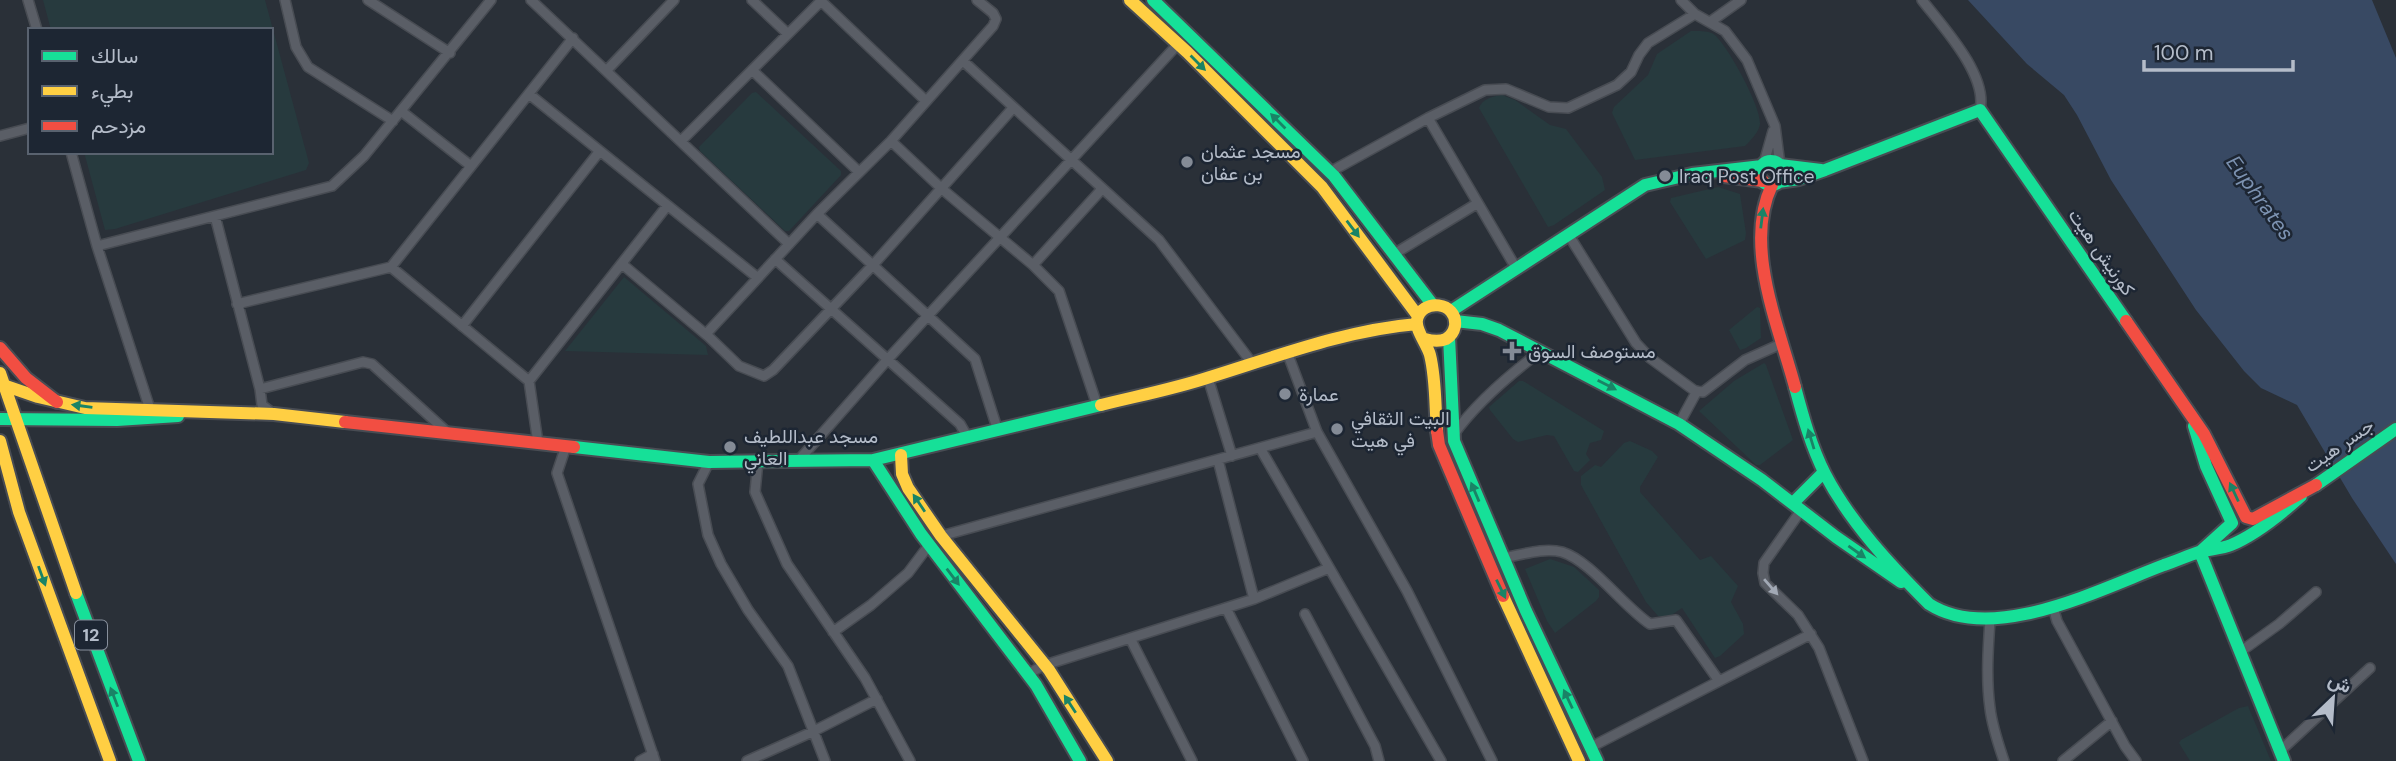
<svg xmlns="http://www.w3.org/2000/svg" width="2396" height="761" font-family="'DM Sans',Vazirmatn,sans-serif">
<rect width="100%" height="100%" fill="#2a3038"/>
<!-- green -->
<path fill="#273a3e" d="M43,0H265L309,163L306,170L115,229L105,230L84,152H271V30H51Z
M1691,31C1699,31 1710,30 1716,36C1729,49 1761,106 1760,124C1759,132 1751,140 1745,146L1635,160L1612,113L1614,107L1648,75L1657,54Z
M756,92L841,171V175L789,231H785L700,151L699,147L752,93Z
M1502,95L1515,100L1550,125L1566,129L1602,177L1605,190L1554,225L1548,227L1479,108C1482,99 1493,96 1502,95Z
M1718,187L1740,194L1746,233L1745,240L1706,259L1670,202L1671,198Z
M624,277L706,346L708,355L565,351Z
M1757,307L1760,308L1761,338L1746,348L1740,350L1729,330Z
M1764,363L1766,365L1793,440L1760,465H1756L1699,411L1734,381Z
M1519,381H1523L1604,431L1601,440L1590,443L1586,454L1590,460L1578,472L1574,471L1554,436L1547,435L1518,442L1513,439L1490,410L1489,407Z
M1630,441L1652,451L1658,457L1640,487V492L1700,560L1711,556L1738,586L1731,602L1743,624L1744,634L1720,656L1715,658L1682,608L1670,616H1658L1646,602L1581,485V476L1595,465L1601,467L1624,443Z
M1550,559L1574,567L1599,590V597L1596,601L1555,633L1547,621L1525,569Z
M2248,706L2271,761H2190L2179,743L2181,740L2239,708Z"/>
<!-- water -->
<path fill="#384963" d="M1968,0H2372L2396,58V564L2352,498L2297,405L2261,388L2244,371L2196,310L2111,180L2077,115L2064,95L2027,64Z"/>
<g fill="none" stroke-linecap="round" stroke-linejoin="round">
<defs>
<path id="street" d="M28,0L37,30
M285,0L296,47L308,67L393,121
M368,0L450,53
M531,0L788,243
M752,0L788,34
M1681,0L1695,14L1725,31L1747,60L1775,126L1780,165
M1922,0C1943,27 1988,75 1980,110
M821,1L926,101
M1710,22L1741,0
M963,61L1159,240L1252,363
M607,70L674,0
M752,70L859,172
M529,94L758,278
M401,111L471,166
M1428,118L1516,268
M0,136L30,128
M681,141L822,0
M891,141L942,189L1033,265L1059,291L1097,405
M71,152L97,246L150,409
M1764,163L1773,131
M1330,172L1428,118L1485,90L1506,89L1549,107L1568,108L1617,85L1631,72L1639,55L1648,43L1695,14
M817,214L975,359L998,431
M215,216L260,389L262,405L274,414
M1568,234L1636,343L1650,358L1695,391L1703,392L1745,360L1783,343
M97,246L332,186L364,156L491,0
M1394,254L1478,203
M775,259L960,424L968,438
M622,264L709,337L739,366L764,376L773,370L873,265L1013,108
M1033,265L1102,189
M391,267L529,381L538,443
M237,304L391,267L573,38
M462,326L599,152
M706,334L817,214L891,141L993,26L996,19L993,13L977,0
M1287,352L1317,432L1407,591L1492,761
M1208,378L1232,456
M529,381L667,206
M260,389L363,362L372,364L446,431
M1679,424L1697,391
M1454,434C1477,402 1509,375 1541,351
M566,446L557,473L655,761
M1260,448L1441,761
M1218,460L1254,599
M758,461L755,492L787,564L865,678L910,761
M798,461L888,359L1178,44
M709,462L698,484L708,535L721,564L748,610L788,666L825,761
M1802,509L1764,563L1763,573L1765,583L1798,615L1819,648L1863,761
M941,536L1317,432
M1503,558C1521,555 1544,547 1562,552C1591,561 1623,606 1650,624L1676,620L1719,681
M2053,607L2057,621L2125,746L2136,761
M1226,608L1303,761
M1305,614L1375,746L1379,761
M1990,620C1988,649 1986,679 1990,708C1992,726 1998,743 2004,761
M833,632L871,605L908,573L929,545
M1130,638L1192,761
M2240,652L2279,624L2316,592
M1027,674L1045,665L1254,599L1329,568
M1591,747L1811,634
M2280,751L2370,668
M640,761L653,754
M747,761L812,732L877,699
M2063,761L2112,721"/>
<path id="fast" d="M1153,0L1334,176L1432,304
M1759 173a12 12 0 1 1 24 0a12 12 0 1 1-24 0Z
M1780,165L1821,170
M1778,182L1799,179L1825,170L1980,110L2126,321
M1451,311L1645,185L1692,174L1762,166
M1455,321L1482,324L1499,330L1679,424L1762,480L1836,537L1901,582
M1449,337L1454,441L1526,611L1597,761
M1795,387C1803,417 1811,446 1825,474C1850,522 1890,565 1929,604C1993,645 2100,589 2164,565C2176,561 2187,556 2199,552C2209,549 2221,549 2231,545C2257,534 2280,515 2301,496
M0,419L117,420L178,416
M2194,426L2206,466L2232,523L2200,552
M574,447L709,462L873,460L1101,405
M873,460L921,534L1036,685L1080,761
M2316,485L2396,429
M1793,503L1824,472
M2200,552L2284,761
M76,593L139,761"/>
<path id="slow" d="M1130,0L1187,52L1322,187L1418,316
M1425,339C1432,341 1439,342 1446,339C1451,336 1454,331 1455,326C1458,301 1421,298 1417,320C1415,330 1427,344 1430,355C1436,379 1435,406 1437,431
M0,373L76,593
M0,384L38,397L85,408L274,414L345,422
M1101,405C1137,396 1174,389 1210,377C1278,356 1346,330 1417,324
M0,441L19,512L110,761
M901,455L902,474L908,488L941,536L1049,670L1107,761
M1503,596L1579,761"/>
<path id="jam" d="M1724,176L1763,181
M1772,185C1743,245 1779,327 1795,387
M2126,321L2204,434L2246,517L2253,519L2316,485
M0,348L26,378L57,402
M345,422L574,447
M1437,431L1439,445L1503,596"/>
</defs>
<!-- street casing -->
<use href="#street" stroke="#484c53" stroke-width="12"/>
<!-- fast casing -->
<use href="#fast" stroke="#484c53" stroke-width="16"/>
<!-- slow casing -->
<use href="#slow" stroke="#484c53" stroke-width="16"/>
<!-- jam casing -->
<use href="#jam" stroke="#484c53" stroke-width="16"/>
<!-- street -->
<use href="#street" stroke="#5a5e66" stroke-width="9"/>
<!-- fast -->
<use href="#fast" stroke="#16e098" stroke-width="12"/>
<!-- slow -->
<use href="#slow" stroke="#ffcf43" stroke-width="12"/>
<!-- jam -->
<use href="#jam" stroke="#f24e42" stroke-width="12"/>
</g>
<!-- one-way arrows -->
<defs><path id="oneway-solid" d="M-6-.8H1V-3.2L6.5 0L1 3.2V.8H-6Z" transform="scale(1.75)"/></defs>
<g fill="#1a8366">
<use href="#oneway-solid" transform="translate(1198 63) rotate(45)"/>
<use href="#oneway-solid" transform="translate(1278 121) rotate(-135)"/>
<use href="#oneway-solid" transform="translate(1762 218) rotate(-83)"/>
<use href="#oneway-solid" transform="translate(1353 229) rotate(53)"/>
<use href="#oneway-solid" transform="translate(1607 385) rotate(27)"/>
<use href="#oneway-solid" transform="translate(82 406) rotate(-172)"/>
<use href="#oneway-solid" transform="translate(1811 439) rotate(-107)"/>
<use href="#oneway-solid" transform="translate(1475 492) rotate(-113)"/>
<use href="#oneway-solid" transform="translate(2234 492) rotate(-115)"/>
<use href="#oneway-solid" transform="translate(919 503) rotate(-124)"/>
<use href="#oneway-solid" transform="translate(1857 552) rotate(35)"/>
<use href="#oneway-solid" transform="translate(42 576) rotate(70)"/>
<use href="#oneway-solid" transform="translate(953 577) rotate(53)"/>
<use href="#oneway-solid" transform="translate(1501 589) rotate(64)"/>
<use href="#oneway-solid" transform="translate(114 697) rotate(-111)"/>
<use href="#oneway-solid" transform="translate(1568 699) rotate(-115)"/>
<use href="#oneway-solid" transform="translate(1070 704) rotate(-123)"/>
</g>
<use fill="#a2a9b5" href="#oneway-solid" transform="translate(1771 587) rotate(49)"/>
<!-- markers -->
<g fill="#848b96" stroke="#1d2633" stroke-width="2.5">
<circle cx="1187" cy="162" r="7"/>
<circle cx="1665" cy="176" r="7"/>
<path d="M1508.5 340.5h7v7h7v7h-7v7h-7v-7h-7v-7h7z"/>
<circle cx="1285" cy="394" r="7"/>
<circle cx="1337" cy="429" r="7"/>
<circle cx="730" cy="447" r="7"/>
</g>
<g text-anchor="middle" stroke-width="5" stroke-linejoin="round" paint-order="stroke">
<!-- shield labels -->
<rect fill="#1d2633" stroke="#878f9c" stroke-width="2" x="75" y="620.5" width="32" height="29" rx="5"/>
<g font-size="18" font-weight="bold" fill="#b4bcc9">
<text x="91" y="641">12</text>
</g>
<!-- poi labels -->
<g font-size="19" fill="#b4bcc9" stroke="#1d2633" text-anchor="start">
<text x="1201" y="158">مسجد عثمان<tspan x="1201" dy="22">بن عفان</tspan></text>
<text x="1679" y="183">Iraq Post Office</text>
<text x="1528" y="358">مستوصف السوق</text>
<text x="1299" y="401">عمارة</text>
<text x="1351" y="425">البيت الثقافي<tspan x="1351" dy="22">في هيت</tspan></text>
<text x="744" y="443">مسجد عبداللطيف<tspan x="744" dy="22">العاني</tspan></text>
</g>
<!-- street labels -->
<g font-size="19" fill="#b4bcc9" stroke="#1d2633">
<text transform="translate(2102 252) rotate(55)" y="7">كورنيش هيت</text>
<text transform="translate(2339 445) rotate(-35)" y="7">جسر هيت</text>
</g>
<!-- water labels -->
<g font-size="21" font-style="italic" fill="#7c92b1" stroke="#1d2633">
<text transform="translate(2260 198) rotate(54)" y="7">Euphrates</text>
</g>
</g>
<!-- legend -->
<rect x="28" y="28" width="245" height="126" fill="#1d2633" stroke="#59626f" stroke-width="2"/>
<rect x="42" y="51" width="35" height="10" fill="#16e098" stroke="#59626f" stroke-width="2"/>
<text x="91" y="63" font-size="21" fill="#b4bcc9">سالك</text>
<rect x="42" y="86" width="35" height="10" fill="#ffcf43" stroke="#59626f" stroke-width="2"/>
<text x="91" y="98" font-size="21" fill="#b4bcc9">بطيء</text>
<rect x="42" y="121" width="35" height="10" fill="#f24e42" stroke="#59626f" stroke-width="2"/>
<text x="91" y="133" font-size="21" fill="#b4bcc9">مزدحم</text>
<!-- north arrow -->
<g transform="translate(2333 698) rotate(25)" stroke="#1d2633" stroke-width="5" paint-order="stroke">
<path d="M0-5L12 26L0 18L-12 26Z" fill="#b4bcc9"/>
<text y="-10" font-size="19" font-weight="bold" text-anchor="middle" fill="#b4bcc9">ش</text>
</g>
<!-- scale -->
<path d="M2144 60v10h149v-10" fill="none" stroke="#b4bcc9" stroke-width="3.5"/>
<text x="2154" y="60" font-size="21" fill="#b4bcc9" stroke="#1d2633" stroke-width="5" paint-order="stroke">100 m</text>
</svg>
